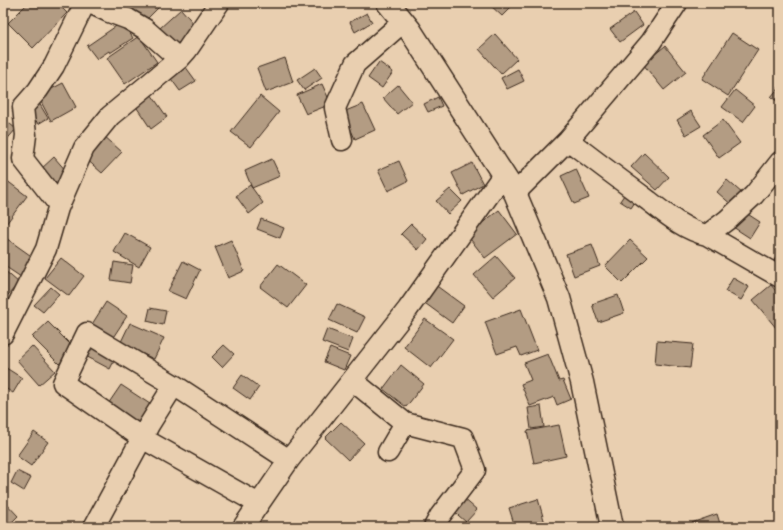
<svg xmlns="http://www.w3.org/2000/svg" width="783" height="530" font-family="Sriracha,sans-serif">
<rect width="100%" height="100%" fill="#e9cfb0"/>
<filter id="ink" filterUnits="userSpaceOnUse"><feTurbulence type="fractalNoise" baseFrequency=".025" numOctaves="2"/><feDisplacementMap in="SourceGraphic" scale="8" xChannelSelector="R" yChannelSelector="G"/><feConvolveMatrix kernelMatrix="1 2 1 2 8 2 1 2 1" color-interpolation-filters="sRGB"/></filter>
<g filter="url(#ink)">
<!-- building -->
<path fill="#b39c83" stroke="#3b2a1e" d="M28,3H57L67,13L33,48L8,23Z
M123,3H163L143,23Z
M493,3H515L502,16L490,5Z
M639,3H648L643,7Z
M181,9L196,26L176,45L160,28Z
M634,12L643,25L620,42L610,29Z
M367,13L372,22L355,32L350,22Z
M122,22L133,38L110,53L109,51L97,59L87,46Z
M732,33L758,50L728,96L702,79Z
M495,34L517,59L501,74L479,49Z
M139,36L157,62L125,84L107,58Z
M665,46L686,72L664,90L643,64Z
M285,58L293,82L266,92L257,68Z
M379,62L393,72L382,88L368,78Z
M185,66L196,81L180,91L169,76Z
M315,68L322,78L304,90L297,80Z
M518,69L524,81L507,89L501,78Z
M63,83L76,107L51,121L38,96Z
M322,84L331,104L306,114L297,95Z
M398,85L412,102L397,114L383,98Z
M780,86V103L771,97Z
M735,90L755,106L743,122L722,107Z
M149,91L167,117L151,129L133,102Z
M260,96L279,112L251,147L231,132Z
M438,97L442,106L428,112L424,104Z
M36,98L48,118L38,124L26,104Z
M363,104L375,130L355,139L343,112Z
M691,111L701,126L686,135L677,120Z
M3,118L16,129L3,144Z
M723,120L740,143L719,158L703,135Z
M103,135L122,152L102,173L84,157Z
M644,153L669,177L657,190L631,167Z
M54,157L67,172L54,184L41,169Z
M272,159L280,176L252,188L245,171Z
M399,161L408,181L388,191L378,170Z
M472,163L483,184L463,195L452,173Z
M576,169L589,198L574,204L561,176Z
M6,180L27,196L6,224L3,222V184Z
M727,180L743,194L733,206L717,192Z
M250,185L263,203L249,214L236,196Z
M450,189L462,201L448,214L436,201Z
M628,189L639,196L631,208L620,201Z
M499,210L517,234L485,258L467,235Z
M743,211L760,222L750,238L733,227Z
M261,219L284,228L280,238L257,229Z
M411,224L427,239L418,250L401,234Z
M125,233L150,247L139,267L114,252Z
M3,236L37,260L24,279L3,265Z
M231,240L244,271L228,278L215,247Z
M630,240L648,257L622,283L605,266Z
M592,245L600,266L574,276L566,254Z
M780,252V264L774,260Z
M496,256L515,278L493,297L474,275Z
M61,258L84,276L69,296L45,278Z
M183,261L200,270L186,299L168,291Z
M114,262L133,265L130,283L111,280Z
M278,264L306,285L288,308L260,287Z
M3,269L19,283L8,295L3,291Z
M733,278L749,287L741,300L725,291Z
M434,284L464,306L452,323L422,301Z
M771,285L780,296V326L777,329L753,300Z
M51,287L59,294L43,312L34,305Z
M618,295L624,313L598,322L592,304Z
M106,302L127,316L110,342L89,329Z
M337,304L365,317L357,333L329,320Z
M150,308L166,311L163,325L147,321Z
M521,309L537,350L521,356L517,347L497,354L485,322Z
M425,319L453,339L431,368L404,347Z
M48,322L75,349L59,364L32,337Z
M130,323L164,338L154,359L120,344Z
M327,329L353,339L348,352L322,342Z
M87,339L117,355L110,369L80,353Z
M657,341L693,344L690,368L655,364Z
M224,345L234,354L222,367L212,357Z
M32,346L55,371L39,385L17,360Z
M330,348L350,356L344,370L324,362Z
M548,354L559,381L563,380L571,399L557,405L554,397L530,406L521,384L531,380L524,363Z
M401,365L424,384L406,407L383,389Z
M3,366L22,378L13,393L3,387Z
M242,375L259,387L250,400L233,388Z
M121,385L153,406L138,429L106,407Z
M541,406L544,427L531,429L528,408Z
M341,422L364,443L348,460L325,438Z
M559,425L566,456L534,463L527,431Z
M34,432L48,442L31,466L17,456Z
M17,471L31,478L24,491L11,483Z
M462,497L477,510L466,522L451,509Z
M538,499L546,527H515L509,508Z
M3,500L18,516L7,527H3Z
M717,514L721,527H680Z"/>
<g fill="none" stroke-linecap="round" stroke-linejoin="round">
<defs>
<path id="minor" d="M90,3L109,12L128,19L145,29L179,59
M342,140L335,108L355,64L403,22
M568,140C595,161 622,181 649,201C667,215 685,230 707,235L727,220L754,195L780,162
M515,193L568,140L651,42L677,3
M59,205L23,159L26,135L23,107L38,90L54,66L85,3
M707,235L780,277
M3,334L46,249L58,208L84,148L110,116L179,59L187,50L219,3
M352,380L405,423L463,438L475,470L440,516L434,527
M174,385L87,333L63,383L142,438L259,504
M388,452L405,423
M94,527L149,425L174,385L289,460
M243,527L289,460L408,309L503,175"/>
<path id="major" d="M388,3L410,30L515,193L559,298L582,382L612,527"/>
</defs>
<!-- minor casing -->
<use href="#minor" stroke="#3b2a1e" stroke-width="23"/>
<!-- major casing -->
<use href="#major" stroke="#3b2a1e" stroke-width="25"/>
<!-- minor -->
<use href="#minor" stroke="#e9cfb0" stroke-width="20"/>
<!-- major -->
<use href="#major" stroke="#e9cfb0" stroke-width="22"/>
</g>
</g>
<!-- margin -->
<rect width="783" height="530" fill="none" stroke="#e9cfb0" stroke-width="16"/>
<rect x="8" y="8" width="767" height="514" fill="none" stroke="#3b2a1e" stroke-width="1.5" filter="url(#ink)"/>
</svg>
